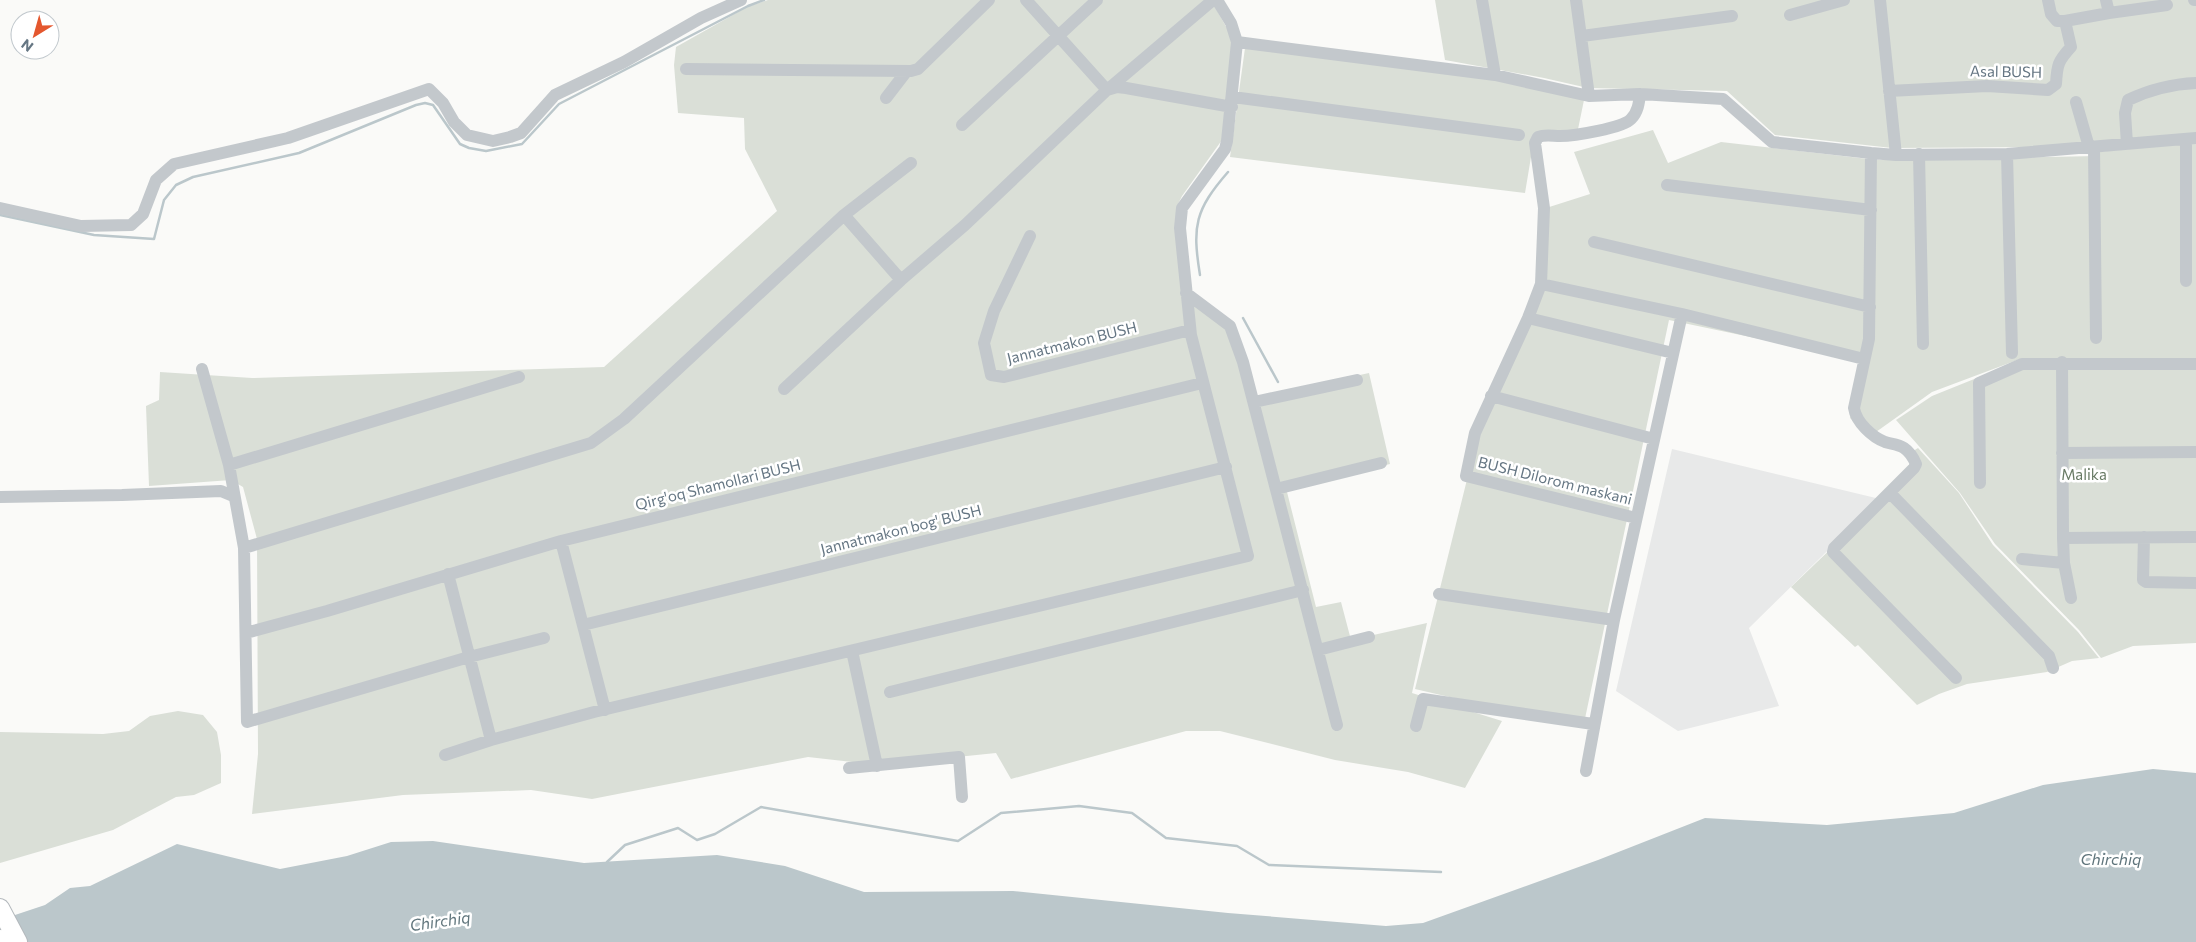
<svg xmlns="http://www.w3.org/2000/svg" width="2196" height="942" font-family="Commissioner,sans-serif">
<rect width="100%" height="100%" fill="#fafaf8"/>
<!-- built -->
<path fill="#e8e9e9" d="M1672,449L1880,499L1749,628L1779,706L1678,731L1616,691Z"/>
<!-- green -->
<path fill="#dadfd7" d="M768,0H1211L1233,39L1222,140L1182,196L1177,206L1187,294L1228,327L1254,398L1369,373L1390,464L1286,488L1316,607L1341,602L1351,640L1427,623L1412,693L1502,721L1465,788L1408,772L1335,760L1220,731H1186L1011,779L996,753L879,765L808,757L592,799L531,790L403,795L252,814L258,754L257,539L243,487L231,480L149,486L146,406L159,400L160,372L252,378L604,367L777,211L745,149L744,118L678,113L674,65L676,47L747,7Z
M1435,0H2196V133L2034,147L1892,148L1775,135L1727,91L1588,88L1544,78L1445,60Z
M1245,48L1505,81L1584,100L1576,139H1534L1525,193L1230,157Z
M1653,130L1668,163L1721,142L1877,160L2097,156L2096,152L2196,143V360L2020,359L1932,392L1869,437L1850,418L1864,361L1669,320L1583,728L1415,689L1487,399L1540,288L1543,209L1590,194L1574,152Z
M2019,361L2196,365V643L2133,646L2101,658L2079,630L1995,544L1960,493L1896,420L1932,396Z
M1918,448L1959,493L1993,545L2078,632L2099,658L2072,661L2047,672L1967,684L1939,694L1917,705L1858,645L1855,647L1791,587L1917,466L1910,453Z
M178,711L203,715L217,732L221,755V783L194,795L176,797L113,830L0,863V732L103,734L129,731L150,716Z"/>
<!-- water -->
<path fill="#bbc7cb" d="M2153,769L2196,773V942H0V920L45,905L70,888L90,886L177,844L280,869L347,856L391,842L433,841L584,863L717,855L785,866L864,892L1013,891L1228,913L1386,926L1423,923L1598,860L1705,818L1827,825L1954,813L2043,785Z"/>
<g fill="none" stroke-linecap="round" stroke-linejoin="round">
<!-- stream -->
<path stroke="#bbc7cb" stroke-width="2.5" d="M0,215L94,235L154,239L164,200L176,185L193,177L299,153L416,105L425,103L433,105L460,144L469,148L486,151L522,144L559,104L748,6L764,0
M1200,275C1192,226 1195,210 1228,172
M1243,318L1278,382
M607,862L625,845L678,828L697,840L715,834L761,807L958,841L1001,813L1079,806L1132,813L1166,838L1237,846L1269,865L1441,872"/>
<defs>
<path id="highway" d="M0,908L18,942
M0,939L1,942"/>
</defs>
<!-- highway casing -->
<use href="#highway" stroke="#b4b9bd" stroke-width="20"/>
<!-- minor -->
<path stroke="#c3c8cc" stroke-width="12" d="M1026,0L1107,90L1117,87L1126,88L1232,107
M1482,0L1495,75
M1576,0L1589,96
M1880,0L1896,155
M2048,0L2051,14L2057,21H2065
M2194,0H2196
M2109,13L2167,5
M1790,15L1844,0
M1582,36L1732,16
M1237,42L1495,75L1589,96L1640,94L1723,99L1772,142L1871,153L1896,155L2007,154L2196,138
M686,69L911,71L918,69L989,0
M1889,91L1987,86L2048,90L2056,84C2057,65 2058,61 2071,47L2065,21L2109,13L2106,0
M1233,97L1519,135
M886,98L906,72
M2076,102L2089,147
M962,125L1097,0
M2127,144L2125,113L2128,100C2149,90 2173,84 2196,83
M2094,147L2096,338
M1871,153L1869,339L1854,408C1856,422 1872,437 1885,442C1891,444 1898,444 1904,448C1910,452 1913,457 1916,464L1914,468L1834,548L1833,552L1956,678
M1919,154L1923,344
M2007,154L2012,353
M1667,185L1871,210
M0,208L81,226L131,225L143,214L156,180L174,164L288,138L429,89L443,103L454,122L467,135L493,141L510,137L521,133L555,95L624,62L701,18L741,0
M844,215L901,280
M1030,236L994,311L984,343L991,375L1004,377L1190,330
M1594,242L1870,307
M2186,281V139
M1541,284L1682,314L1864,359
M1186,293L1230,326L1243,362L1337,725
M1528,318L1673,353
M2062,362L2063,538L2064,563L2071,598
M202,369L229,465L244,548L247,722L469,657L544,638
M784,389L901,280L965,225L1107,90L1213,0
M1491,396L1654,439
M1254,402L1357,380
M2062,453L2196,452
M229,465L519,377
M1980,483L1979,383L2022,364H2196
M1276,489L1381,463
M1890,493L2049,656L2053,668
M0,497L122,495L221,491L233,496
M1636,518L1466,476L1475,433L1528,318L1541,284L1544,208L1535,143L1538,137C1545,134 1553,136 1560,136C1574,136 1623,128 1631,119C1638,112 1639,103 1640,94
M2144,537L2143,580L2146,582L2196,583
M2063,538L2196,537
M561,541L605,710
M244,548L591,443L624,419L844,215L911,163
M2022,559L2064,563
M448,574L491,740
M1439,594L1614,620
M583,625L1226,467
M246,633L327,611L561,541L1202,383
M1318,650L1369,637
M852,651L877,766
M890,692L1303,590
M1416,726L1423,699L1593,724
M445,755L491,740L594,712L1248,556L1191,335L1180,228L1182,208L1225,149L1227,141L1237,42L1231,23L1217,0
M849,768L959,757L962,797
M1586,771L1614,620L1682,314"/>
<!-- highway -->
<use href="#highway" stroke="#fff" stroke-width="18"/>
</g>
<g text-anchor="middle" stroke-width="5" stroke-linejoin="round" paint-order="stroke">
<!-- street labels -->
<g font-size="15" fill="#657683" stroke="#fff">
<text transform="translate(2006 72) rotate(1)" y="5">Asal BUSH</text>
<text transform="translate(1072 343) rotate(-14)" y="5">Jannatmakon BUSH</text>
<text transform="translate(1555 481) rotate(14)" y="5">BUSH Dilorom maskani</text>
<text transform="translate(718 485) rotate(-14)" y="5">Qirg'oq Shamollari BUSH</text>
<text transform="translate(901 530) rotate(-14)" y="5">Jannatmakon bog' BUSH</text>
</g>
<!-- park labels -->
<g font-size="15" fill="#687a64" stroke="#fff">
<text x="2084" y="480">Malika</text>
</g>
<!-- water labels -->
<g font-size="16" font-style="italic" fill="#60757c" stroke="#fff">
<text x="2111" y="865">Chirchiq</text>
<text transform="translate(440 921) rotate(-8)" y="6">Chirchiq</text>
</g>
</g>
<!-- north arrow -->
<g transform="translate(35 35) rotate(217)"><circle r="24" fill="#ffffff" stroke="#c1c8cd"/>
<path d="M0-4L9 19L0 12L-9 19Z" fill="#e4572e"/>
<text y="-8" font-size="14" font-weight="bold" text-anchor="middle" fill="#657683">N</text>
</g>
</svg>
